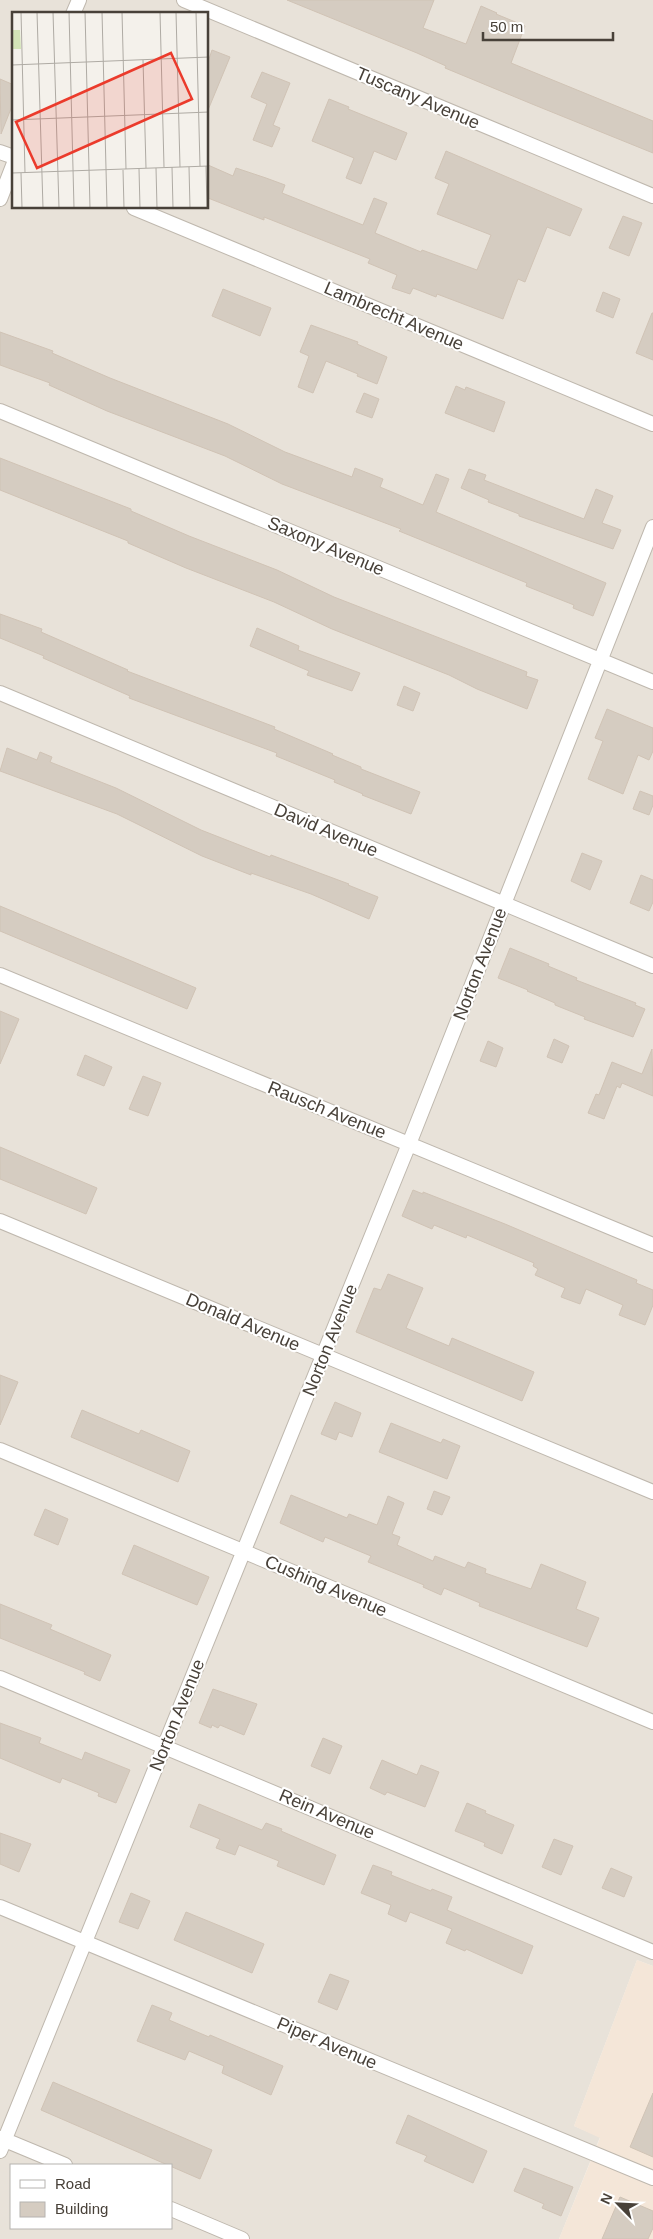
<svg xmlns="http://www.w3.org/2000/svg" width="653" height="2239" font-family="Helvetica,sans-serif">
<rect width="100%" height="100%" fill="#f4f1eb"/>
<!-- residential -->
<path fill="#e8e2d9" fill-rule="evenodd" d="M0,0H653V1966L637,1960L574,2126L600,2137L559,2239H0ZM14,14H208V208H14ZM11,2165H171V2228H11Z"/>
<!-- commercial -->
<path fill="#f4e6d8" d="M637,1960L653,1966V2239H559L600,2138L574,2126Z"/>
<!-- building -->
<path fill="#d5ccc1" stroke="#d0c3b5" d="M287,0H434L423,28L466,44L481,6L497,13L496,14L525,26L511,63L653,121V153L532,104L445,68L446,66L417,53Z
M212,50L230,57L208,110V62Z
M262,72L290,83L273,125L280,128L272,147L253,140L267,104L251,97Z
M0,79L14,85V101L1,134Z
M329,99L349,107L348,109L407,133L396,160L374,151L361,184L346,178L354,158L312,141Z
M446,151L582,209L570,236L547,227L525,282L518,279L503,319L437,294L436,297L413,288L410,294L392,288L397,275L368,263L370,259L264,217V220L208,198V165L233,176L236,168L266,178L285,185L282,193L363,225L374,198L387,203L375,233L421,252L422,250L477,270L491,235L437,214L449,184L435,178Z
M623,216L642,223L629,256L609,248Z
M223,289L271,308L260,336L212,316Z
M603,292L620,299L613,318L596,311Z
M652,313H653V360L636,353Z
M311,325L358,342L357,344L387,357L377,384L357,376L358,374L326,361L313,393L298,387L309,356L300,352Z
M0,332L53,351L52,353L110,378L228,424L285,452L323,466L352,477L355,468L383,479L380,487L423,505L436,474L449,479L436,512L606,583L593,616L573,608L574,605L526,586L527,583L399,531L401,529L282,484L225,456L107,411L49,385L50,383L0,365Z
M456,386L465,390L466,387L505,402L494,432L445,413Z
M364,393L379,399L372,418L356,412Z
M0,458L131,509V511L189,536L277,570L334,597L527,672L526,676L538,680L527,709L477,689L449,675L332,629L274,602L186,568L128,543V541L0,490Z
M469,469L486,475L484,480L584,519L596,489L613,496L602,523L621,530L613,549L519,516V514L488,502L489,500L461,488Z
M0,614L42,629L41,632L128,670L127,671L275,727L274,729L333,754L332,755L361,767V769L420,792L411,814L362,795L363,794L334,782L335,780L276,756L277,753L129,698L130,696L43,658L44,656L0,638Z
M257,628L299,646L298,650L360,673L352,691L307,675L309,671L250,646Z
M404,686L420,693L413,711L397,705Z
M607,709L653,728V751L649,760L638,755L623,794L588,779L603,741L595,738Z
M7,748L37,760L40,752L52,757L50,762L116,788L201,830L270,857L271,855L349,884L348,885L378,897L369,919L311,894L251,873V875L202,856L117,814L0,771Z
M640,791L653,796V805L649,815L633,809Z
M582,853L602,861L590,890L571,881Z
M641,875L653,880V902L649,911L630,903Z
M0,906L196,988L187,1009L0,931Z
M510,948L549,964L548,966L577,978L576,980L636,1003L635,1005L645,1009L633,1037L584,1019L585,1017L555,1005V1003L527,991L528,990L498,978Z
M0,1011L19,1019L0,1064Z
M554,1039L569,1046L562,1063L547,1057Z
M488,1041L503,1048L496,1067L480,1061Z
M652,1049L653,1096L622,1083L620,1088L617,1086L604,1119L588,1113L596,1094L599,1095L612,1062L642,1074Z
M85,1055L112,1067L104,1086L77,1075Z
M143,1076L161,1083L148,1116L129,1109Z
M0,1147L97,1188L86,1214L0,1179Z
M413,1190L423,1194V1192L505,1224L637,1280L636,1283L653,1290V1305L645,1325L619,1315L623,1305L586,1289L580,1304L561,1297L565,1288L535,1275L538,1269L533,1266L534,1263L467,1235L466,1238L434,1225L432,1229L402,1216Z
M388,1274L423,1288L406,1328L449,1346L452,1338L534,1372L522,1401L356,1332L374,1288L381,1290Z
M0,1375L18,1382L0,1425Z
M335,1402L361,1413L352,1437L339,1432L336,1440L321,1434Z
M82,1410L139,1434L141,1430L190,1451L178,1482L71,1437Z
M391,1423L441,1443L443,1439L460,1446L447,1479L379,1452Z
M434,1491L450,1497L442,1515L427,1509Z
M291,1495L347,1518L349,1514L377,1525L388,1496L404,1503L392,1534L400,1537L397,1545L433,1561L435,1556L465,1568L468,1562L486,1569L485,1573L531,1589L541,1564L586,1582L576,1609L599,1618L587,1647L479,1606L480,1603L444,1588L441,1595L423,1587L424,1585L368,1562L371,1556L325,1537L323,1542L280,1523Z
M45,1509L68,1519L58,1545L34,1535Z
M134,1545L209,1577L197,1605L122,1574Z
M0,1604L52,1625L50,1629L111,1655L100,1681L84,1674L85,1672L0,1638Z
M213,1689L257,1704L244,1735L220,1725L218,1728L212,1725L211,1728L199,1723Z
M0,1723L41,1738L39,1743L82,1760L85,1752L130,1770L116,1803L98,1796L99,1793L62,1778L60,1783L0,1758Z
M323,1738L342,1746L330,1774L311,1766Z
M382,1760L417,1775L421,1765L439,1772L425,1807L387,1792L385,1795L370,1788Z
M467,1803L486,1811L485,1813L514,1825L502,1854L484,1846L485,1843L455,1831Z
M199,1804L262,1830L266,1823L282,1829L281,1831L336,1855L324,1885L277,1866L279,1861L239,1845L235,1855L216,1848L220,1839L190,1827Z
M0,1833L31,1844L19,1872L0,1864Z
M554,1839L573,1846L561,1875L542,1867Z
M373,1865L392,1872L391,1875L431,1891L432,1889L452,1897L447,1910L533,1946L522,1974L466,1949L465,1951L446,1943L452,1929L410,1912L406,1922L388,1914L391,1905L361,1893Z
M611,1868L632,1877L624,1897L602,1888Z
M131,1893L150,1901L138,1929L119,1922Z
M186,1912L264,1944L252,1973L174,1940Z
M330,1974L349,1981L337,2010L318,2002Z
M152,2005L172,2013L169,2020L209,2037L210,2035L283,2066L271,2095L222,2073L224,2066L189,2051L185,2060L137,2041Z
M53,2082L212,2150L200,2179L41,2110Z
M653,2093V2157L630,2147Z
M408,2115L487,2151L473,2183L424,2161L427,2156L396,2143Z
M524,2168L573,2187L561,2216L542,2208L544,2204L514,2191Z
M620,2197L653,2211V2228L648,2239H602Z"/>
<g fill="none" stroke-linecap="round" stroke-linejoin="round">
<defs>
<path id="minor" d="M184,0L653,196
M73,14L79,0
M0,152L14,157
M0,199L14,163
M134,208L653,424
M0,411L653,682
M0,693L653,966
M0,975L653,1245
M0,1221L653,1492
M0,1450L653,1722
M0,1678L653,1952
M0,1907L653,2178
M0,2138L65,2165
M0,2151L409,1144L653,527
M171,2209L242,2239"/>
</defs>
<!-- minor casing -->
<use href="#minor" stroke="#bfb8ae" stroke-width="16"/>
<!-- minor -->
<use href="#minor" stroke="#fff" stroke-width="14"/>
</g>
<g text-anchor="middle" stroke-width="4" stroke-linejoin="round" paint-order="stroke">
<!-- street labels -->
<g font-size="18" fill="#484139" stroke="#fff">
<text transform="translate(418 98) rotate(23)" y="6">Tuscany Avenue</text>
<text transform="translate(394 316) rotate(23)" y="6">Lambrecht Avenue</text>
<text transform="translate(326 546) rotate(23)" y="6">Saxony Avenue</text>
<text transform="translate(326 830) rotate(23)" y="6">David Avenue</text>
<text transform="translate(480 964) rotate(-69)" y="6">Norton Avenue</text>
<text transform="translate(327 1110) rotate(22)" y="6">Rausch Avenue</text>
<text transform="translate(243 1322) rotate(23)" y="6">Donald Avenue</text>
<text transform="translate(330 1340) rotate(-68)" y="6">Norton Avenue</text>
<text transform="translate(326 1586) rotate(23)" y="6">Cushing Avenue</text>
<text transform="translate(177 1715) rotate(-68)" y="6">Norton Avenue</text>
<text transform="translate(327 1814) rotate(23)" y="6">Rein Avenue</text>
<text transform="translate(327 2043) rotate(23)" y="6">Piper Avenue</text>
</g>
</g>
<!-- overview -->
<g transform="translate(12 12)">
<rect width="196" height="196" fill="#f4f1eb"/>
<path d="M0,18H8L9,37H0Z" fill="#d4e5b7"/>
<path fill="none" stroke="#afaba4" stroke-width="1" d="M9,0L13,161M25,0L31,196M41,0L47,196M57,0L62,196M73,0L78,196M90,0L95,196M110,0L114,157M148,0L152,155M164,0L168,155M184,0L188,154M131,48L134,156M0,53L197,45M0,108L197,100M194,154L195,196M160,155L161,196M177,155L178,196M144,156L145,196M127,157L128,196M111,158L112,196M0,161L197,154M9,161L10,196"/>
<path fill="#eb3b2c" fill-opacity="0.15" stroke="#eb3b2c" stroke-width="2.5" d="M159,41L180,87L25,156L4,110Z"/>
<rect width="196" height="196" fill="none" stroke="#484139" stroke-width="2.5"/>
</g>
<!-- legend -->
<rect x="10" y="2164" width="162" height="65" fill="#ffffff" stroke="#b6b3b0"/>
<rect x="20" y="2180" width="25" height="8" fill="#ffffff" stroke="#b6b3b0"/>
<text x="55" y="2189" font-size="15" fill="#484139">Road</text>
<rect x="20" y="2202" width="25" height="15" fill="#d5ccc1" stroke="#b6b3b0"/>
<text x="55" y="2214" font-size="15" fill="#484139">Building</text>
<!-- north arrow -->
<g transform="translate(618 2204) rotate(294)" stroke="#ffffff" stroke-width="4" paint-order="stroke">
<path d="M0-4L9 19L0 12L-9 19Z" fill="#484139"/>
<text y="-8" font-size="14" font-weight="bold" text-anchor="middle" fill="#484139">N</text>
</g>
<!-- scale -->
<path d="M483 32v8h130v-8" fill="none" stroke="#484139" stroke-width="2.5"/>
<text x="490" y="32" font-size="15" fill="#484139" stroke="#ffffff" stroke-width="4" paint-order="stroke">50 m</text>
</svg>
